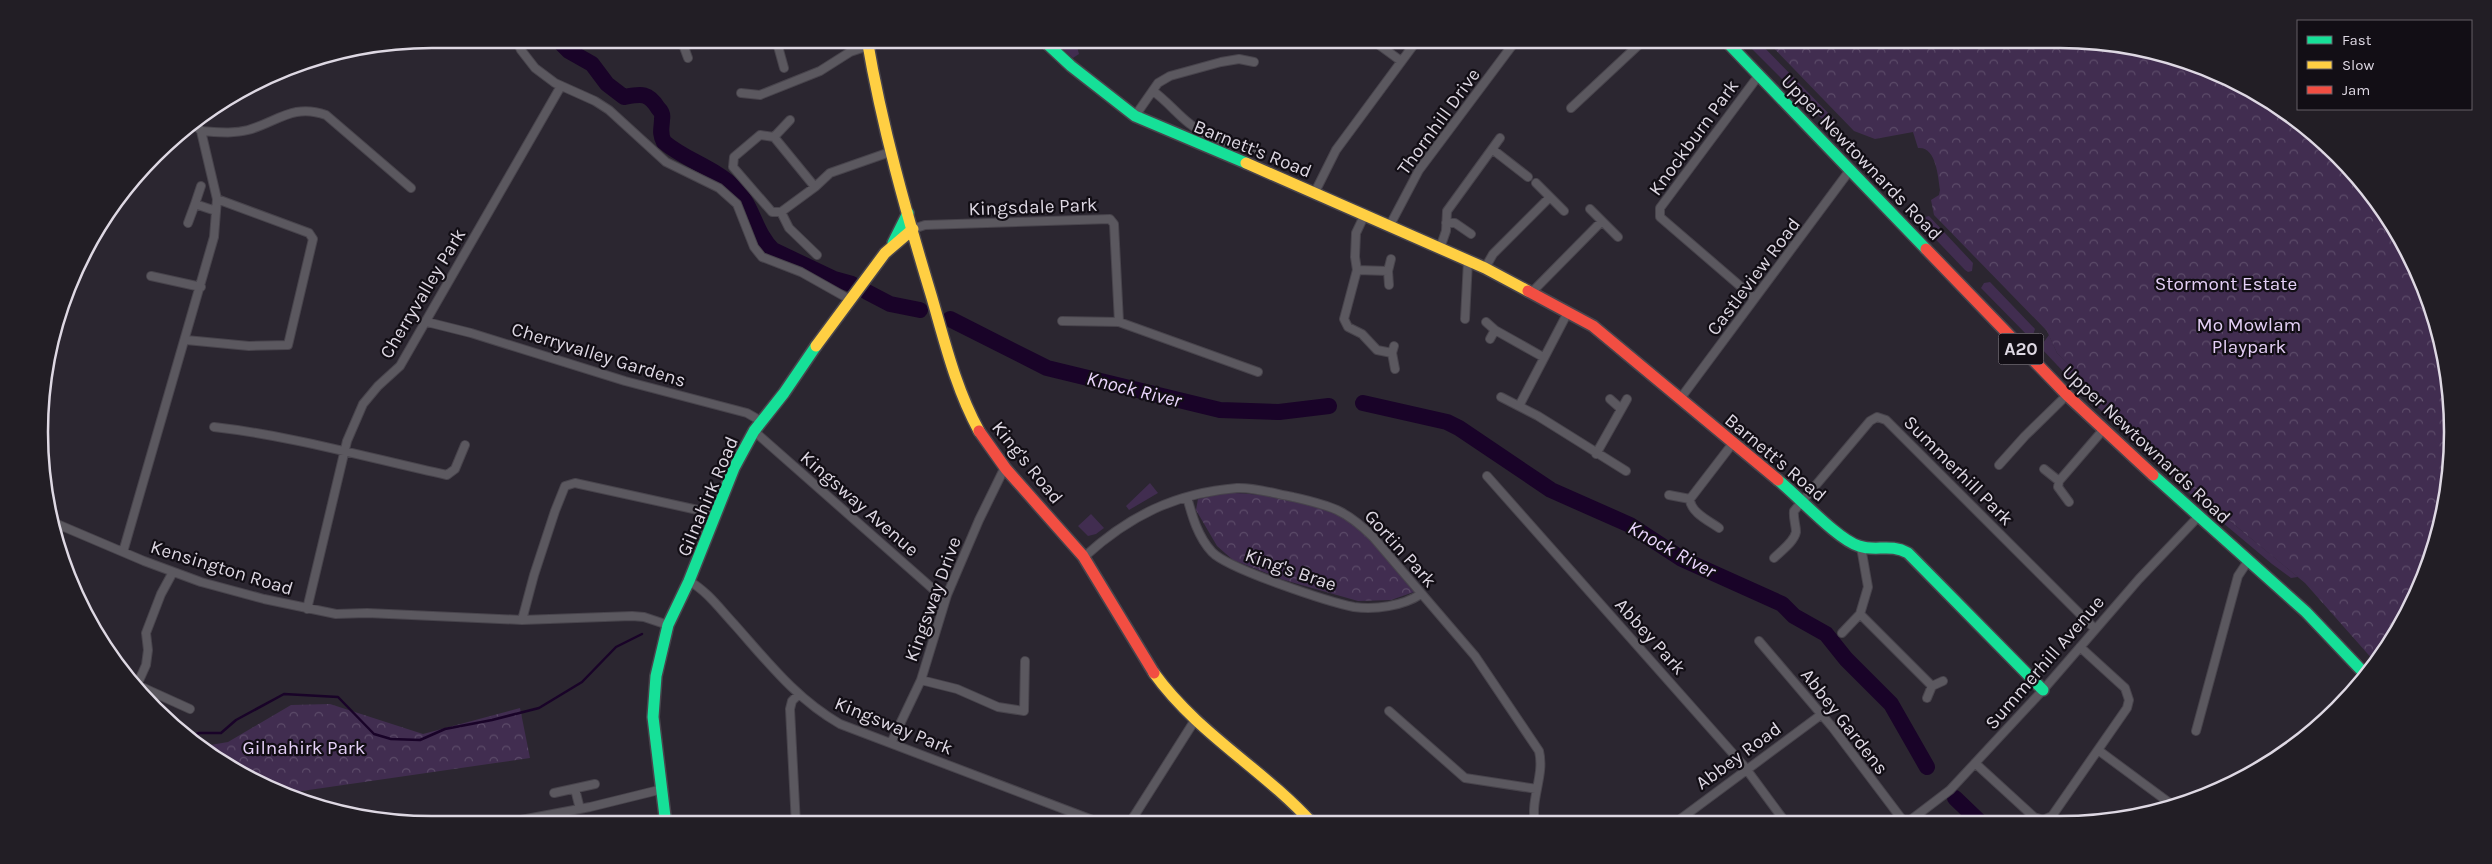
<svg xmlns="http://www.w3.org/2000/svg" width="2492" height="864" font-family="Karla,sans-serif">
<defs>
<pattern id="forest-crowns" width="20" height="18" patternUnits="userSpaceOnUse" patternTransform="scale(1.25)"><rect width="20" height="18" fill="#412d50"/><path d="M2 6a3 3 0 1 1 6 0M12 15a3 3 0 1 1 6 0" fill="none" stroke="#5c4b69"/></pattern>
</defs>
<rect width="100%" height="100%" fill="#2b2630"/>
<!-- grass -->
<path fill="#412d50" d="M1052,39H1075L1079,54L1073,58Z
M1742,39H1756L1835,120V128L1833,130Z
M1929,216L1973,263L1972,271L1968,272L1965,270L1919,222L1921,218Z
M1990,282L2035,329L2033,335H2027L1981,288L1984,283Z
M2049,335L2057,353L2202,498L2298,577L2291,578L2272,564L2204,507L2089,399L2040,347Z
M1150,483L1158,493L1129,510L1126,506Z
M1091,514L1104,528L1096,534L1088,536L1078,526Z"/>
<!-- forest -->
<path fill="url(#forest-crowns)" d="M1765,39H2060L2162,52L2234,79L2299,120L2355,172L2400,235L2432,305L2450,380L2452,457L2440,534L2400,629L2374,661L2305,583L2202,498L2127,425L2057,353L2047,331L1934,215L1931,200L1939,195L1940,190C1938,176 1936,146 1918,148L1913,132L1875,139L1854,131Z
M1226,493C1261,492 1332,504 1358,528C1378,547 1396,571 1414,592L1391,600L1358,601L1284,580L1233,560L1217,546L1196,510L1198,499Z
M330,704L423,734L520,708L530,758L288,793L213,759L199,747L228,742L291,705Z"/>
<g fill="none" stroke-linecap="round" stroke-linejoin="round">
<!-- stream -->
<path stroke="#190328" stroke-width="2.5" d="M188,738L199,733H221L236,720L284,694L338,697L374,734L391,739L420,740L445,729L492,720L539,708L582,682L616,647L642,634"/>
<!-- river -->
<path stroke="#190328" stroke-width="16" d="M557,39L569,51L592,64L607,84L624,97C641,94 648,92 658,108C661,111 663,115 662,119C662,128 659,133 664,142C685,160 715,168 735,188C753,206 755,233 773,250L834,279L852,284
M867,292L890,304L920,310
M950,319L1047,368L1220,410L1279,412L1329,406
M1363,403L1447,422L1459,428L1551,490L1630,525L1682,559L1782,604L1794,616L1826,634L1846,659L1891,704L1927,767
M1955,798L1980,822"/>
<defs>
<path id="street" d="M516,39L521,50L535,68L555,83L595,101L609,110L666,162L719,188L737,204L754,247L762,257L801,272L849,299
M681,39L688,58
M776,39L784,68
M1371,39L1401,61
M1153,91C1167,101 1177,114 1190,124C1204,136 1237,146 1255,149
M741,93L760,95L820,71L850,52L868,46
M1571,108L1645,39
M1135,116L1158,83L1170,76L1221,62L1239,59L1254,62
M201,131C217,132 233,134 248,130C277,122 293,103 326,115L411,188
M774,137L790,120
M1492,149L1528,177
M1536,183L1564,211
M815,187L781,212H772L733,167L734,157L760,135L774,137L815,187L830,173L890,152
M1315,192L1336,150L1418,39
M195,204L201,186
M1590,209L1618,237
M781,212L789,228L817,255
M1365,214L1356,233L1355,257L1357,270L1344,319L1348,327L1362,334L1377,350L1392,353
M188,223L195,204L216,211
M1446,223H1455L1471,234
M1390,225L1419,170L1517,39
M913,229L925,225L1110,219L1114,224L1119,322
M1440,248L1446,231L1447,211L1500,138
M1485,268L1493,254L1550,197
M1357,270L1388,271
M151,276L201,287
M1389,285L1388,271L1391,259
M1532,292L1602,221
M1754,298L1660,217V208L1759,75
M1465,319L1468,261
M1062,321L1119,322L1258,372
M427,322L471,333L625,381L747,413L761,421
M1486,322L1495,330L1543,357
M1490,339L1495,330
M186,340L249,346L288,345L313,239L309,233L217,199
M1394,346L1392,353L1395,369
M1501,397L1538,416L1626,471
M1610,399L1620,408
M1680,399L1850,170
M1519,406L1568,312
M214,427C293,436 369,458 447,475L455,469L465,445
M754,431L933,589L947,595
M1596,454L1627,399
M1999,465L2025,436L2067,395
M2044,469L2059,481
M1487,476L1744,766L1786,823
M1669,495L1690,499
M1187,497C1192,516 1198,537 1212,552C1228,569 1329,602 1354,607C1375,610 1403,606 1421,594
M2069,502L2058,487L2059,481L2103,430
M50,521L144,561L201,582L264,599L336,614L367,613L522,620L632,616L644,617L668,625
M1719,528C1709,521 1690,512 1690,499L1733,443
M123,552L214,237L217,199L201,131L194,123
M1084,557C1129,516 1175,493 1237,488C1254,487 1276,494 1293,497C1331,506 1345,509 1373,537L1475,656L1539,751C1545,775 1530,799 1535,823
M1774,558C1781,551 1794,542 1796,532C1796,525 1793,518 1794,511L1870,421L1877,417L1886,420L2095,629
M173,572L161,594L146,633L148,650L146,665L137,685L190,709
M689,581C707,591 720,609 734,624C767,661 796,699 840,724L1103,824
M307,609L347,441L363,404L378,386L400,366L561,86
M1860,614L1932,686
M522,620L534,575L555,511L565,486L575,483L716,514
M1842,633L1860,614L1868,587L1861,547
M1759,641L1833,728L1904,822
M921,680L957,689L998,707L1024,711L1025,661
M1927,698L1932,686L1943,681
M2343,699L2351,690
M1389,711L1465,778L1537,789
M2196,731L2238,576L2248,561
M891,743L921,680L947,595L979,520L1005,467
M2098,750L2171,804
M1975,763L2034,817L2043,820L2052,816L2127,708L2129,700L2125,688L2080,647
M575,789L580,809
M554,793L595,784
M2052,816L2061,822
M1908,822L1950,790L2043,690L2139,579L2198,517
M1675,823L1822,714
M1129,824L1195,720
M494,825L590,807L663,789
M796,825L790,709L792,701L798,695"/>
<path id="fast" d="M1042,39L1071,66L1135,116L1246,163
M1724,39L1926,249
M893,243L908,213
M2153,475L2306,612L2364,673
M1778,480C1798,496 1838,540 1859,546C1876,552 1890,543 1908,553L2043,690
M666,825L653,717L656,676L668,625L689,581L734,468L754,431L784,393L816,346"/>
<path id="slow" d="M867,39C882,127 906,212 932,298C945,343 956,389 979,431
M1246,163L1485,268L1528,291
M816,346L885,253L913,229
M1154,673C1197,733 1263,769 1312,823"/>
<path id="jam" d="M1926,249L2067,395L2153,475
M1528,291L1593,326L1778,480
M979,431L1006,469L1083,556L1154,673"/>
</defs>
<!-- street casing -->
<use href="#street" stroke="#48444c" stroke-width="10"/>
<!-- fast casing -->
<use href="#fast" stroke="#48444c" stroke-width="14"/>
<!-- slow casing -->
<use href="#slow" stroke="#48444c" stroke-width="14"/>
<!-- jam casing -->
<use href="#jam" stroke="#48444c" stroke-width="14"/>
<!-- street -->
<use href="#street" stroke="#5b585f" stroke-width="8"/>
<!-- fast -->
<use href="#fast" stroke="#16e098" stroke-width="11"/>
<!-- slow -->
<use href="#slow" stroke="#ffcf43" stroke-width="11"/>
<!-- jam -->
<use href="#jam" stroke="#f24e42" stroke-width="11"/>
</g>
<g text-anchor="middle" stroke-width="4.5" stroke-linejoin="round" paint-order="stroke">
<!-- shield labels -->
<rect fill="#120e15" stroke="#a19ba5" stroke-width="1" x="1998.5" y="333.5" width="45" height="31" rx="4"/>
<g font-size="18" font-weight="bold" fill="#ded8e3">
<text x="2021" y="355">A20</text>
</g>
<!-- street labels -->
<g font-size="19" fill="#ded8e3" stroke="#120e15">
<text transform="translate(1438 121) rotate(-54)" y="7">Thornhill Drive</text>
<text transform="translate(1693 137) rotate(-54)" y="7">Knockburn Park</text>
<text transform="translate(1253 148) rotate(22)" y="7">Barnett's Road</text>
<text transform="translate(1862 157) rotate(46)" y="7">Upper Newtownards Road</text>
<text transform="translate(1033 206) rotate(-2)" y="7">Kingsdale Park</text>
<text transform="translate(1753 276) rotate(-53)" y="7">Castleview Road</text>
<text transform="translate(422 293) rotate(-59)" y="7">Cherryvalley Park</text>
<text transform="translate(599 354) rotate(17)" y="7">Cherryvalley Gardens</text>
<text transform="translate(2147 444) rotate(43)" y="7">Upper Newtownards Road</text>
<text transform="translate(1776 457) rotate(40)" y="7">Barnett's Road</text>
<text transform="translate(1028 462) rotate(51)" y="7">King's Road</text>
<text transform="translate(1959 470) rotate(45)" y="7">Summerhill Park</text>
<text transform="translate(707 496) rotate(-67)" y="7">Gilnahirk Road</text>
<text transform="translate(860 503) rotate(41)" y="7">Kingsway Avenue</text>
<text transform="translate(1401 548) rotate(48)" y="7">Gortin Park</text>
<text transform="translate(222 567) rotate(17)" y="7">Kensington Road</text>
<text transform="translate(1291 569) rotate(19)" y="7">King's Brae</text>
<text transform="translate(932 599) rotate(-70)" y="7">Kingsway Drive</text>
<text transform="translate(1651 636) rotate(48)" y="7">Abbey Park</text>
<text transform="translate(2044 662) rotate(-49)" y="7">Summerhill Avenue</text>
<text transform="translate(1845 721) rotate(52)" y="7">Abbey Gardens</text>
<text transform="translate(894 725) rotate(22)" y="7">Kingsway Park</text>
<text transform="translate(1738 755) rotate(-36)" y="7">Abbey Road</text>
</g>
<!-- park labels -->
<g font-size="19" fill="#e5d0f7" stroke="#120e15">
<text x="2226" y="290">Stormont Estate</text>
<text x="2249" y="331">Mo Mowlam<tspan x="2249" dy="22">Playpark</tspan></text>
<text x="304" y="754">Gilnahirk Park</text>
</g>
<!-- water labels -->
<g font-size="20" font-style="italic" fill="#ead5fc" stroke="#120e15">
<text transform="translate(1134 389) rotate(14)" y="7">Knock River</text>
<text transform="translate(1672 549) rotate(29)" y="7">Knock River</text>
</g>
</g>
<!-- crop -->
<path d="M0 0H2492V864H0ZM432 48H2060A384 384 0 0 1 2444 432V432A384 384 0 0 1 2060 816H432A384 384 0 0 1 48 432V432A384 384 0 0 1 432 48Z" fill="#221e25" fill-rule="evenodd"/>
<path fill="none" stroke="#ded8e3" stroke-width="2.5" d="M432 48H2060A384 384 0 0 1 2444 432V432A384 384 0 0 1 2060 816H432A384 384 0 0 1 48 432V432A384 384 0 0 1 432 48Z"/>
<!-- legend -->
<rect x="2297" y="20" width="175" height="90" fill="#120e15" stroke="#645f67"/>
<rect x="2307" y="36" width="25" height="8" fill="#16e098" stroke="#645f67"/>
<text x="2342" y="45" font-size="15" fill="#ded8e3">Fast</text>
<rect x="2307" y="61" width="25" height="8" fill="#ffcf43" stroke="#645f67"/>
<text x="2342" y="70" font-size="15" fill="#ded8e3">Slow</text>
<rect x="2307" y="86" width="25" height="8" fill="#f24e42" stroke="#645f67"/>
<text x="2342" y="95" font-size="15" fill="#ded8e3">Jam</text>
</svg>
